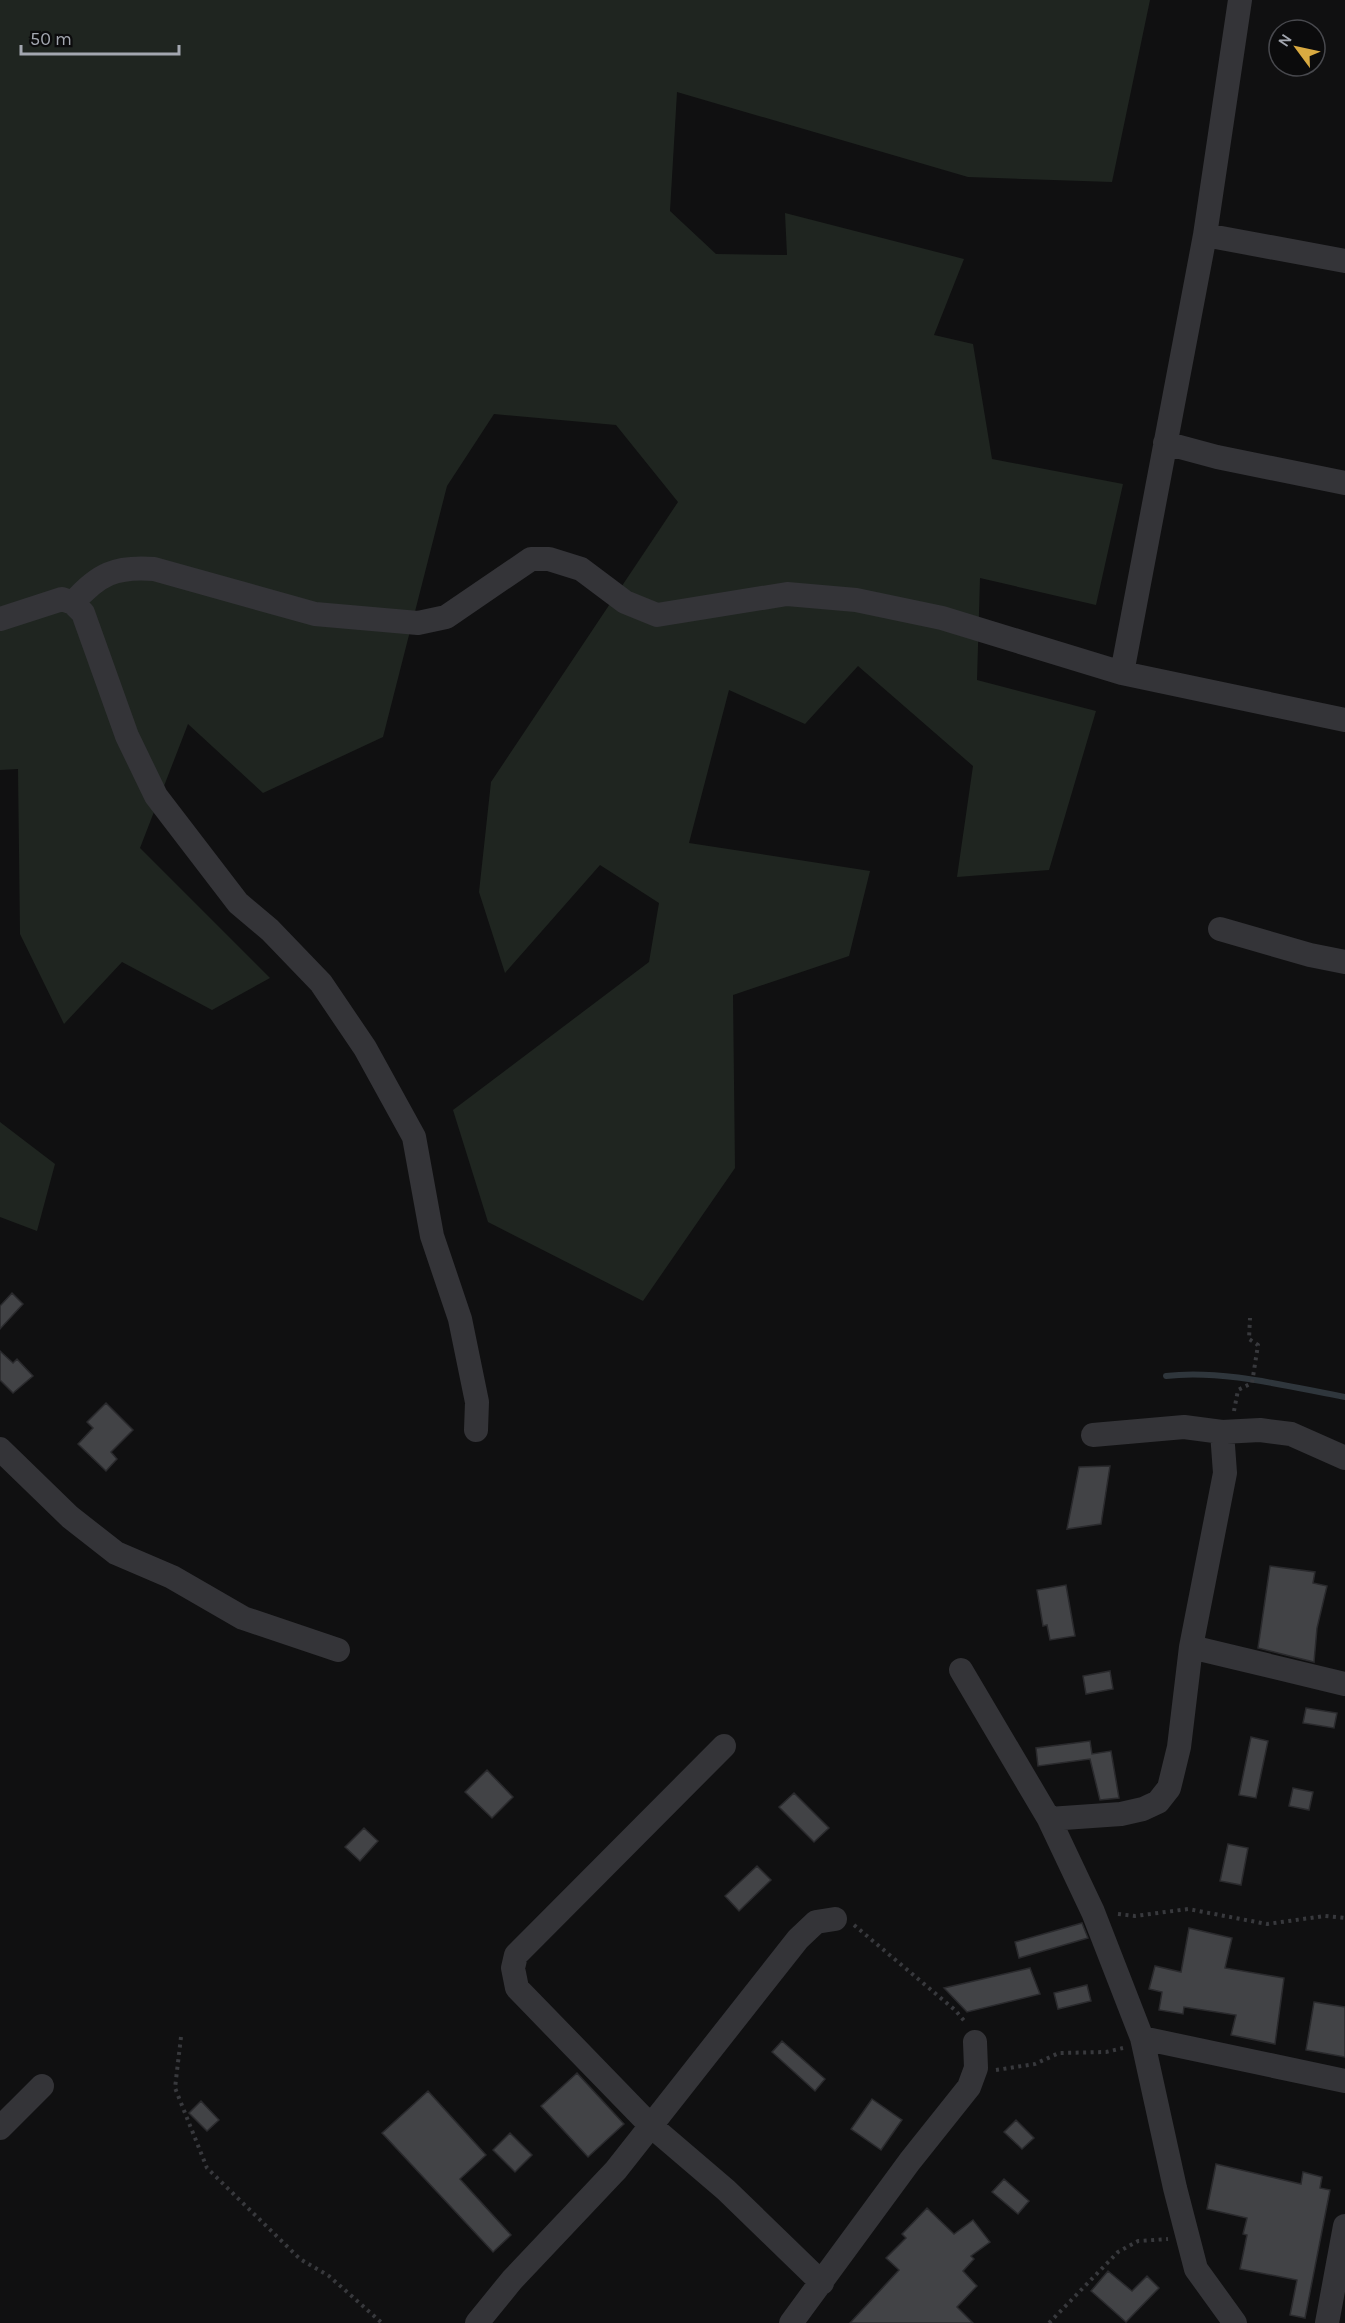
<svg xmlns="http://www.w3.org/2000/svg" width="1345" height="2323" font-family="Karla,sans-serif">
<rect width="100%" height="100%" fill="#101011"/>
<!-- green -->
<path fill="#1f2520" d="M0,0H1150L1112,182L968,177L677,92L670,211L716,254L787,255L785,213L964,259L934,335L973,344L992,459L1123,484L1096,605L980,578L977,680L1096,711L1049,870L957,877L973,766L858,666L805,724L729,690L689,843L870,871L849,956L733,995L735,1168L643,1301L488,1222L453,1110L649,962L659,903L600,865L505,973L479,892L491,782L678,502L616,425L494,414L447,486L383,737L263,793L188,724L140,848L270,978L212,1010L122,962L64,1024L20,934L18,769L0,770Z
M0,1122L55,1164L37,1231L0,1217Z"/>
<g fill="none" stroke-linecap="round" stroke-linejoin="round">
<!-- stream -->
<path stroke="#2f363c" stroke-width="6" d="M1166,1376C1222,1369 1290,1387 1345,1397"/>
</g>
<!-- building -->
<path fill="#424346" stroke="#2a2a2d" stroke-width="1.5" d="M12,1293L23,1304L0,1329V1306Z
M0,1351L13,1363L17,1359L33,1376L13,1393L0,1380Z
M106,1403L133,1430L111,1452L117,1459L106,1471L78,1444L93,1428L87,1422Z
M1110,1466L1101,1524L1067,1529L1079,1467Z
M1270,1566L1315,1572L1313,1583L1327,1586L1317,1628L1314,1662L1258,1648Z
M1066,1585L1075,1636L1050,1640L1047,1625L1043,1626L1037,1590Z
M1110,1671L1113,1689L1086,1694L1083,1676Z
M1306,1708L1337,1713L1334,1728L1303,1723Z
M1251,1737L1268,1741L1256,1798L1239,1795Z
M1090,1741L1092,1754L1111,1751L1119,1798L1100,1800L1090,1759L1038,1766L1036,1748Z
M487,1770L513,1797L492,1818L465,1792Z
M1293,1788L1313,1792L1309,1810L1289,1806Z
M794,1793L829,1828L814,1842L779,1807Z
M364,1828L378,1841L360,1861L345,1847Z
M1228,1844L1248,1848L1241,1885L1220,1881Z
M757,1866L771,1880L739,1911L725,1896Z
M1082,1923L1088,1938L1019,1958L1015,1942Z
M1189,1928L1232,1938L1225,1968L1284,1978L1275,2044L1231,2035L1236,2015L1184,2007L1183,2014L1159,2010L1162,1992L1149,1989L1155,1966L1181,1972Z
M1030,1968L1040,1994L967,2012L944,1988Z
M1087,1985L1091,2001L1058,2009L1054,1993Z
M1314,2002L1345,2007V2057L1306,2050Z
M782,2041L825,2079L815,2091L772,2052Z
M577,2073L624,2124L588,2157L541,2106Z
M428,2091L486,2155L460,2179L511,2235L493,2252L382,2133Z
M872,2099L902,2120L881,2150L851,2129Z
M201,2101L219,2120L207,2131L189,2113Z
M1016,2120L1034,2138L1022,2149L1004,2132Z
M510,2133L532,2155L515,2172L493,2150Z
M1216,2164L1301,2184L1303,2172L1322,2177L1320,2188L1330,2190L1305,2318L1290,2315L1297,2280L1240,2269L1247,2235L1243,2234L1247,2218L1207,2209Z
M1004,2179L1029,2201L1018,2214L992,2192Z
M927,2208L954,2234L973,2220L990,2242L971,2256L974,2259L963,2271L977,2286L957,2307L973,2323H850L899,2270L886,2258L906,2238L902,2234Z
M1108,2271L1132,2291L1147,2276L1159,2288L1126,2322L1091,2291Z"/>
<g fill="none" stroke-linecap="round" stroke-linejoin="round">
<!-- path -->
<path stroke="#38393d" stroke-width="4" stroke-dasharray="3 4.5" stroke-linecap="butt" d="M1234,1411L1238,1390L1252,1383L1258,1345L1249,1339L1250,1318
M1118,1914L1135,1916L1188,1909L1267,1924L1325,1916L1345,1918
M854,1925L955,2010L966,2023
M181,2037L175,2088L207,2168L300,2259L329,2276L382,2323
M996,2070L1035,2064L1059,2053L1106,2052L1123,2048
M1049,2323L1118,2252L1138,2241L1168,2239"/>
<!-- minor -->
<path stroke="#343438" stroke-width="24" d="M1205,235L1345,261
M1165,443L1217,457L1345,483
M73,603C98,574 116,566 154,569L315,614L418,623L446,617L531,559H549L581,569L625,602L657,615L787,594L856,600L942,618L1122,673L1345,720
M0,619L62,599L73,603L83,613L127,736L156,796L238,903L270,930L321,983L365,1048L414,1137L432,1236L460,1319L477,1402L476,1430
M1122,673L1205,235L1240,0
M1220,929L1310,955L1345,962
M1093,1435L1184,1427L1222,1432L1260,1430L1291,1434L1345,1458
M0,1449L70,1517L116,1553L172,1577L243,1618L338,1650
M1191,1647L1345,1684
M961,1670L1049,1819L1093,1912L1142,2038L1175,2188L1196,2269L1235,2323
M724,1746L516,1955L513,1968L517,1988L650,2125L726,2190L822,2283
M1049,1819L1121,1814L1143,1809L1158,1802L1169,1788L1179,1747L1191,1647L1225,1473L1222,1432
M1142,2038L1345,2081
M0,2128L42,2086
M477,2323L512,2280L616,2170L798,1939L816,1922L835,1919
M791,2323L910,2161L969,2087L976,2068L975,2042
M1327,2323L1345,2226"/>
</g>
<!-- north arrow -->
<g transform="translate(1297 48) rotate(303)"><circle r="28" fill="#0b0b0c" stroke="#48494e" stroke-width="1.5"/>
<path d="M0-4.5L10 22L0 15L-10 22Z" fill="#d9aa41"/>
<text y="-9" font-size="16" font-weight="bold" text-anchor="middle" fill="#a3a7b0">N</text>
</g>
<!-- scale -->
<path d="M21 45v9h158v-9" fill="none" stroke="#a3a7b0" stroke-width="3"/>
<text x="30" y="45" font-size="18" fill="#a3a7b0" stroke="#0b0b0c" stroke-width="4.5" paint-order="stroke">50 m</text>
</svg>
